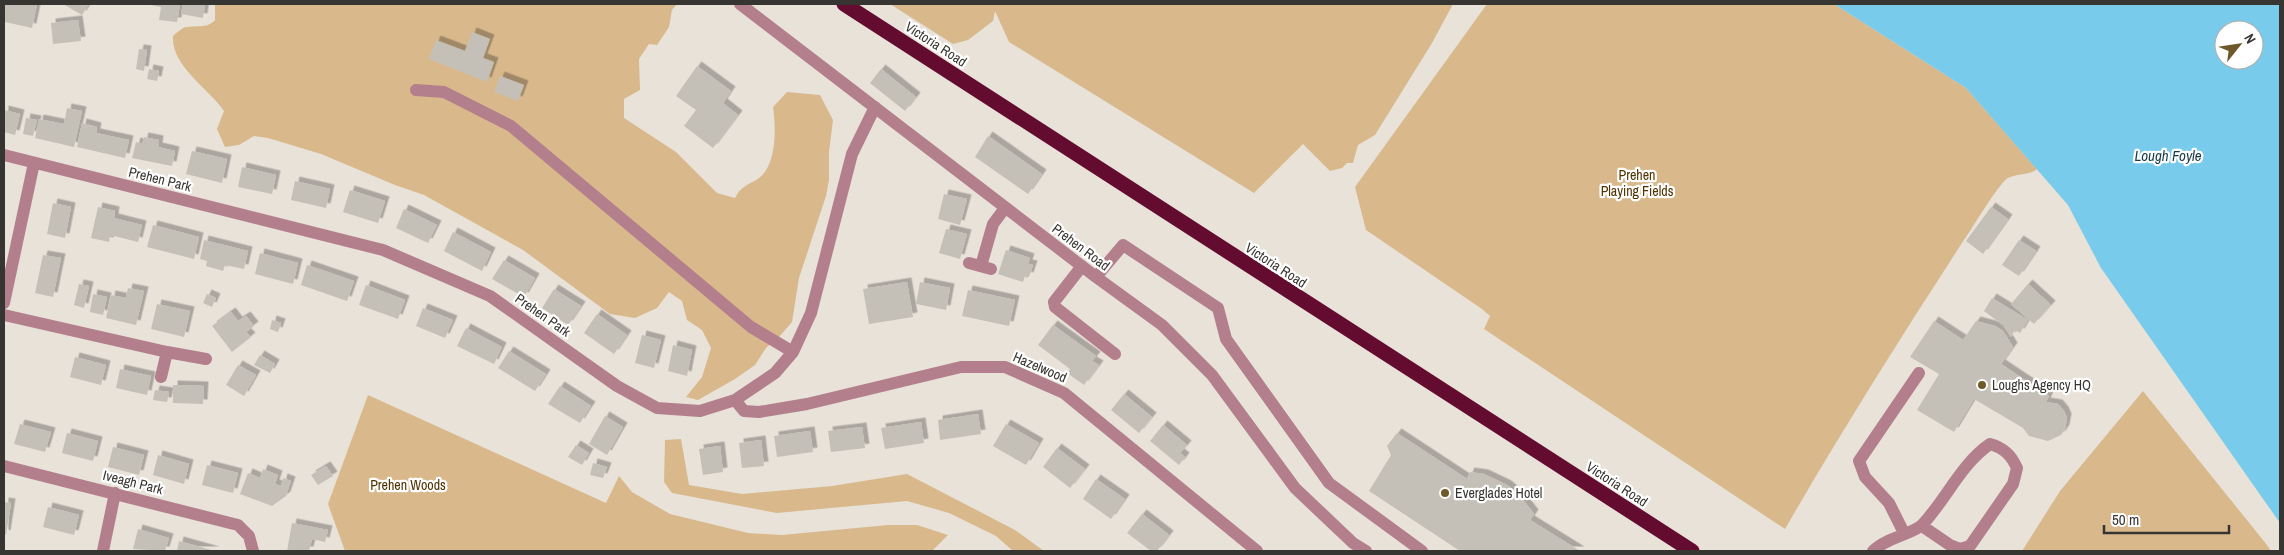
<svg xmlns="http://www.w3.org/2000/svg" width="2284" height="555" font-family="'Archivo Narrow',sans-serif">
<defs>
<filter id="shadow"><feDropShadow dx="4.5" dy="-4.5" stdDeviation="0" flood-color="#0004"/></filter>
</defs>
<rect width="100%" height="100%" fill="#e8e2d9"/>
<!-- green -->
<path fill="#d9b98c" d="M215,4H677L672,10L669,27L657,45L649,44L639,59L640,90L624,99V118L676,152L717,193L735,198C741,186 748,185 759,178C777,165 776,126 773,107L787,92L820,95L833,120L829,152V180L826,196L799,278L792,322L779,337L766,348L755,365L735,379L698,400L686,397L702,377L711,348L702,330L687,320L682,301L669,292L657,308L635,318L610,314L523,250L424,195L395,185L321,154L268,138L254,136L239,145L225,147L217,129L224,111C208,88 171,66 173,36C176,33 180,30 183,28C195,24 206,30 215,20Z
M890,4H1453L1432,43L1375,135L1358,145L1353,163H1347L1342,168L1330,171L1303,144L1254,193L1009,42L995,11L993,21L968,40L953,44Z
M1487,4H1834L1966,88L2037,169C2028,176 2017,173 2008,178C1998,184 1971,231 1962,243C1901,337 1841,432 1785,529L1484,329L1490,316L1482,309L1366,230L1355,187Z
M2143,391L2267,545L2271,551H2022L2060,491Z
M368,395L606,503L619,476L632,492L670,514L748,533L782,535L888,525H917L948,535L932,551H345L328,504Z
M681,439L689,485L742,494L832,486L907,474L1015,530L1044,551H1013L996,536L949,513L907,501L777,513L672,493L664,482L665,440Z"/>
<!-- water -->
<path fill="#79cbec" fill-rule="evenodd" d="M1834,4H2280V523L2101,268L2068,205L1966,88ZM2224,30H2254V60H2224Z"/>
<!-- building -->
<path fill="#c5c0b7" filter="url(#shadow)" d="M4,4H37L32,28L5,22Z
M63,4H89L82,15Z
M145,4H180L177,22L159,20L161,7Z
M183,4H205L203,18L181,14Z
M78,20L81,41L53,44L51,23Z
M472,32L490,39L483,58L494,62L487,82L429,59L436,40L465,51Z
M139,49L147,50L144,71L136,69Z
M697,66L731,91L723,103L738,115L713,148L684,126L696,110L676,96Z
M149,69L159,71L157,81L147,79Z
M881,69L916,97L905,111L870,83Z
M500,76L524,85L518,101L494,92Z
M67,108L82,111L74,147L35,138L39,119L64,124Z
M4,110L20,114L15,135L4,132Z
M26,118L37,120L33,136L23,134Z
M82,123L97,127L96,133L129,140L125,158L77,147Z
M988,136L1042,174L1028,194L975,157Z
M144,137L159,140L158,147L175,151L172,166L132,158L136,142L142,144Z
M192,151L227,159L222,183L186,174Z
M242,167L276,175L272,194L238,187Z
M295,181L330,189L326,208L291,200Z
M350,190L385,201L378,223L343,212Z
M944,194L967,199L960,225L938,219Z
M53,203L71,207L65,238L47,234Z
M98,207L115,211L114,218L142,225L138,242L110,235L109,242L91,238Z
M1991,207L2008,219L1983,254L1966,241Z
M404,209L437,225L428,243L396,228Z
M153,225L199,237L194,259L147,247Z
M946,229L967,234L960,259L939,253Z
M453,232L491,252L482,271L444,251Z
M204,240L248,251L244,269L225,265L223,271L206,266L207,261L200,259Z
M2019,240L2036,251L2019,276L2002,265Z
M1006,250L1030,258L1028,264L1033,265L1029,277L1025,276L1023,282L998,274Z
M260,253L298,263L293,284L255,274Z
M43,255L61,258L53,297L35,293Z
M504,260L535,278L524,297L492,279Z
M307,265L354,281L347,301L301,285Z
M907,282L913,317L869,324L863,289Z
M920,282L950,288L946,310L916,304Z
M79,284L89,286L84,308L74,305Z
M2028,284L2051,305L2034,324L2011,304Z
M366,285L405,300L398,319L359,305Z
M128,288L144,291L136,325L106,318L111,295L126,298Z
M554,289L581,306L568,325L542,308Z
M968,290L1015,300L1009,326L962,316Z
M93,294L107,297L103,315L90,312Z
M207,294L216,298L212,307L203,303Z
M1992,298L2028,320L2020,333L2015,330L2011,337L2003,325L1984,311Z
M157,304L190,311L184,337L151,329Z
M423,308L453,320L445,338L416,326Z
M231,312L238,321L246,316L254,326L246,332L251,337L232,352L212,326Z
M597,314L627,335L614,354L584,333Z
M272,320L281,323L278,332L270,329Z
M1934,321L1963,340L1976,321L1995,326L2003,331L2013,347L2001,364L2049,396L2046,402L2058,404L2064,411L2067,418L2065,429L2061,435L2048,441L2029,436L2023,428L1974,399L1954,432L1917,410L1939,374L1910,357Z
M1053,325L1096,356L1092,361L1099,365L1084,385L1067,373L1070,369L1038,345Z
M466,328L502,347L494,364L457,346Z
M642,335L661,340L654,368L635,363Z
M673,345L692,350L687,376L668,371Z
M509,351L546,374L535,391L498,368Z
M260,355L275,364L270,373L254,365Z
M75,357L106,365L101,385L70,377Z
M238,365L256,375L244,396L226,385Z
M120,369L151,376L147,395L116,388Z
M173,385L204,386L203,404L173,403Z
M560,386L591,406L580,423L548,404Z
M155,390L169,392L167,402L153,400Z
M1124,394L1152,417L1139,433L1111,410Z
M978,414L981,434L940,440L938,420Z
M605,416L623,427L607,455L589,444Z
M921,422L924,443L885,449L881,428Z
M20,424L51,432L45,452L14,444Z
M1006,424L1039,443L1026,465L993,446Z
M1163,425L1187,445L1180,453L1185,457L1179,465L1150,441Z
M862,427L865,448L831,452L828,431Z
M810,431L813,452L777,457L774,436Z
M67,433L98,441L93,461L62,453Z
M1397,433L1467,479L1470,472L1484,474L1507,485L1520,496L1534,514L1530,520L1580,551H1460L1369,491L1391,455L1387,446Z
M761,440L764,466L742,468L739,443Z
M576,445L589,453L582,465L568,457Z
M720,446L723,472L703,475L699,449Z
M113,447L144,455L139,475L108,467Z
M1057,448L1085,469L1070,488L1043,467Z
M158,455L189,464L184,484L153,475Z
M593,463L607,467L603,478L590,475Z
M207,465L238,473L233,493L202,485Z
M326,466L333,476L318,485L311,475Z
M263,469L278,475L275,484L281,486L283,478L291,481L286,496L272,506L240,494L248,473L260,478Z
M1096,479L1125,499L1111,519L1083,499Z
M4,502L11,503L6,535L4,534Z
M48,507L79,515L74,535L43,527Z
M1142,514L1169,535L1157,551H1151L1127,533Z
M292,523L328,530L325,542L312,539L309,551H287Z
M138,529L169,538L165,551L133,549Z
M179,541L215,551H177Z"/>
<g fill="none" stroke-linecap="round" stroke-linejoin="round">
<!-- minor -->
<path stroke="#b47f8c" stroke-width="12" d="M740,4L1096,277L1162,325L1212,375L1295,488L1353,543L1366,551
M416,90L444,92L511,126L751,327L793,352
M4,155L383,250L490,296L617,386L657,408L700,411L735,400L775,373L793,352L811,313L852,154L875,107
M969,263L991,269
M981,266L993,224L1005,208
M1082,266L1054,302L1055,307L1115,354
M1096,277L1123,245L1218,308L1226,339L1329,483L1422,551
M4,303L34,163
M4,315L167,352L206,359
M161,377L167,352
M735,400L744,411L759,412L807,404L961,367H1005L1064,393L1257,551
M4,466L238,525L249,536L253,551
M1904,533L1889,503L1865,477L1859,461L1919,373
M103,551L115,493
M1873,551C1887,537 1914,534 1923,524C1947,498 1961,464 1990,444C2004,448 2011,455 2017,468L2013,484L1970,546L1960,549L1950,545L1922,526"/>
<!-- highway -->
<path stroke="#640c30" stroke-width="15" d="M844,4L1692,551"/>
</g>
<!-- markers -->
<g fill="#6e5928" stroke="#fff" stroke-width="2">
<circle cx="1982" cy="385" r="5"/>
<circle cx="1445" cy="493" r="5"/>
</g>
<g text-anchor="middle" stroke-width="4.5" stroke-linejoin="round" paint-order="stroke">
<!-- street labels -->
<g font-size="14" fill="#373531" stroke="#fff">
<text transform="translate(936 44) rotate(33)" y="5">Victoria Road</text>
<text transform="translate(160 179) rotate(14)" y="5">Prehen Park</text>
<text transform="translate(1081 247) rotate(37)" y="5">Prehen Road</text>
<text transform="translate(1276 265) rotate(33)" y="5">Victoria Road</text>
<text transform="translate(543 315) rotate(35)" y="5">Prehen Park</text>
<text transform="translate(1040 367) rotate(23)" y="5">Hazelwood</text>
<text transform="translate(133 482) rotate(14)" y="5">Iveagh Park</text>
<text transform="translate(1617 484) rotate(33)" y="5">Victoria Road</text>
</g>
<!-- park labels -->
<g font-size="14" fill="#4f3300" stroke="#fff">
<text x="1637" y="180">Prehen<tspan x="1637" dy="16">Playing Fields</tspan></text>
<text x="408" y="490">Prehen Woods</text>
</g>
<!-- poi labels -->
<g font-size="14" fill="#373531" stroke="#fff" text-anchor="start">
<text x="1992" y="390">Loughs Agency HQ</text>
<text x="1455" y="498">Everglades Hotel</text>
</g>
<!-- water labels -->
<g font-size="15" font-style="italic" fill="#143947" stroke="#fff">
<text x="2168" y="161">Lough Foyle</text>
</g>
</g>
<!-- border -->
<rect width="2284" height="555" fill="none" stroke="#373531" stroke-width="10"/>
<!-- north arrow -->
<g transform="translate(2239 45) rotate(60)"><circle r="24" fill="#ffffff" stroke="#afaead"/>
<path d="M0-4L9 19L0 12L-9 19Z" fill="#6e5928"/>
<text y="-8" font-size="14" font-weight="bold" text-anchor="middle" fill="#373531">N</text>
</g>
<!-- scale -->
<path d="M2104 525v8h125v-8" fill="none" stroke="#373531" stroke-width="2.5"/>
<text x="2112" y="525" font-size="15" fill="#373531" stroke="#ffffff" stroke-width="4" paint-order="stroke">50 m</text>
</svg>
